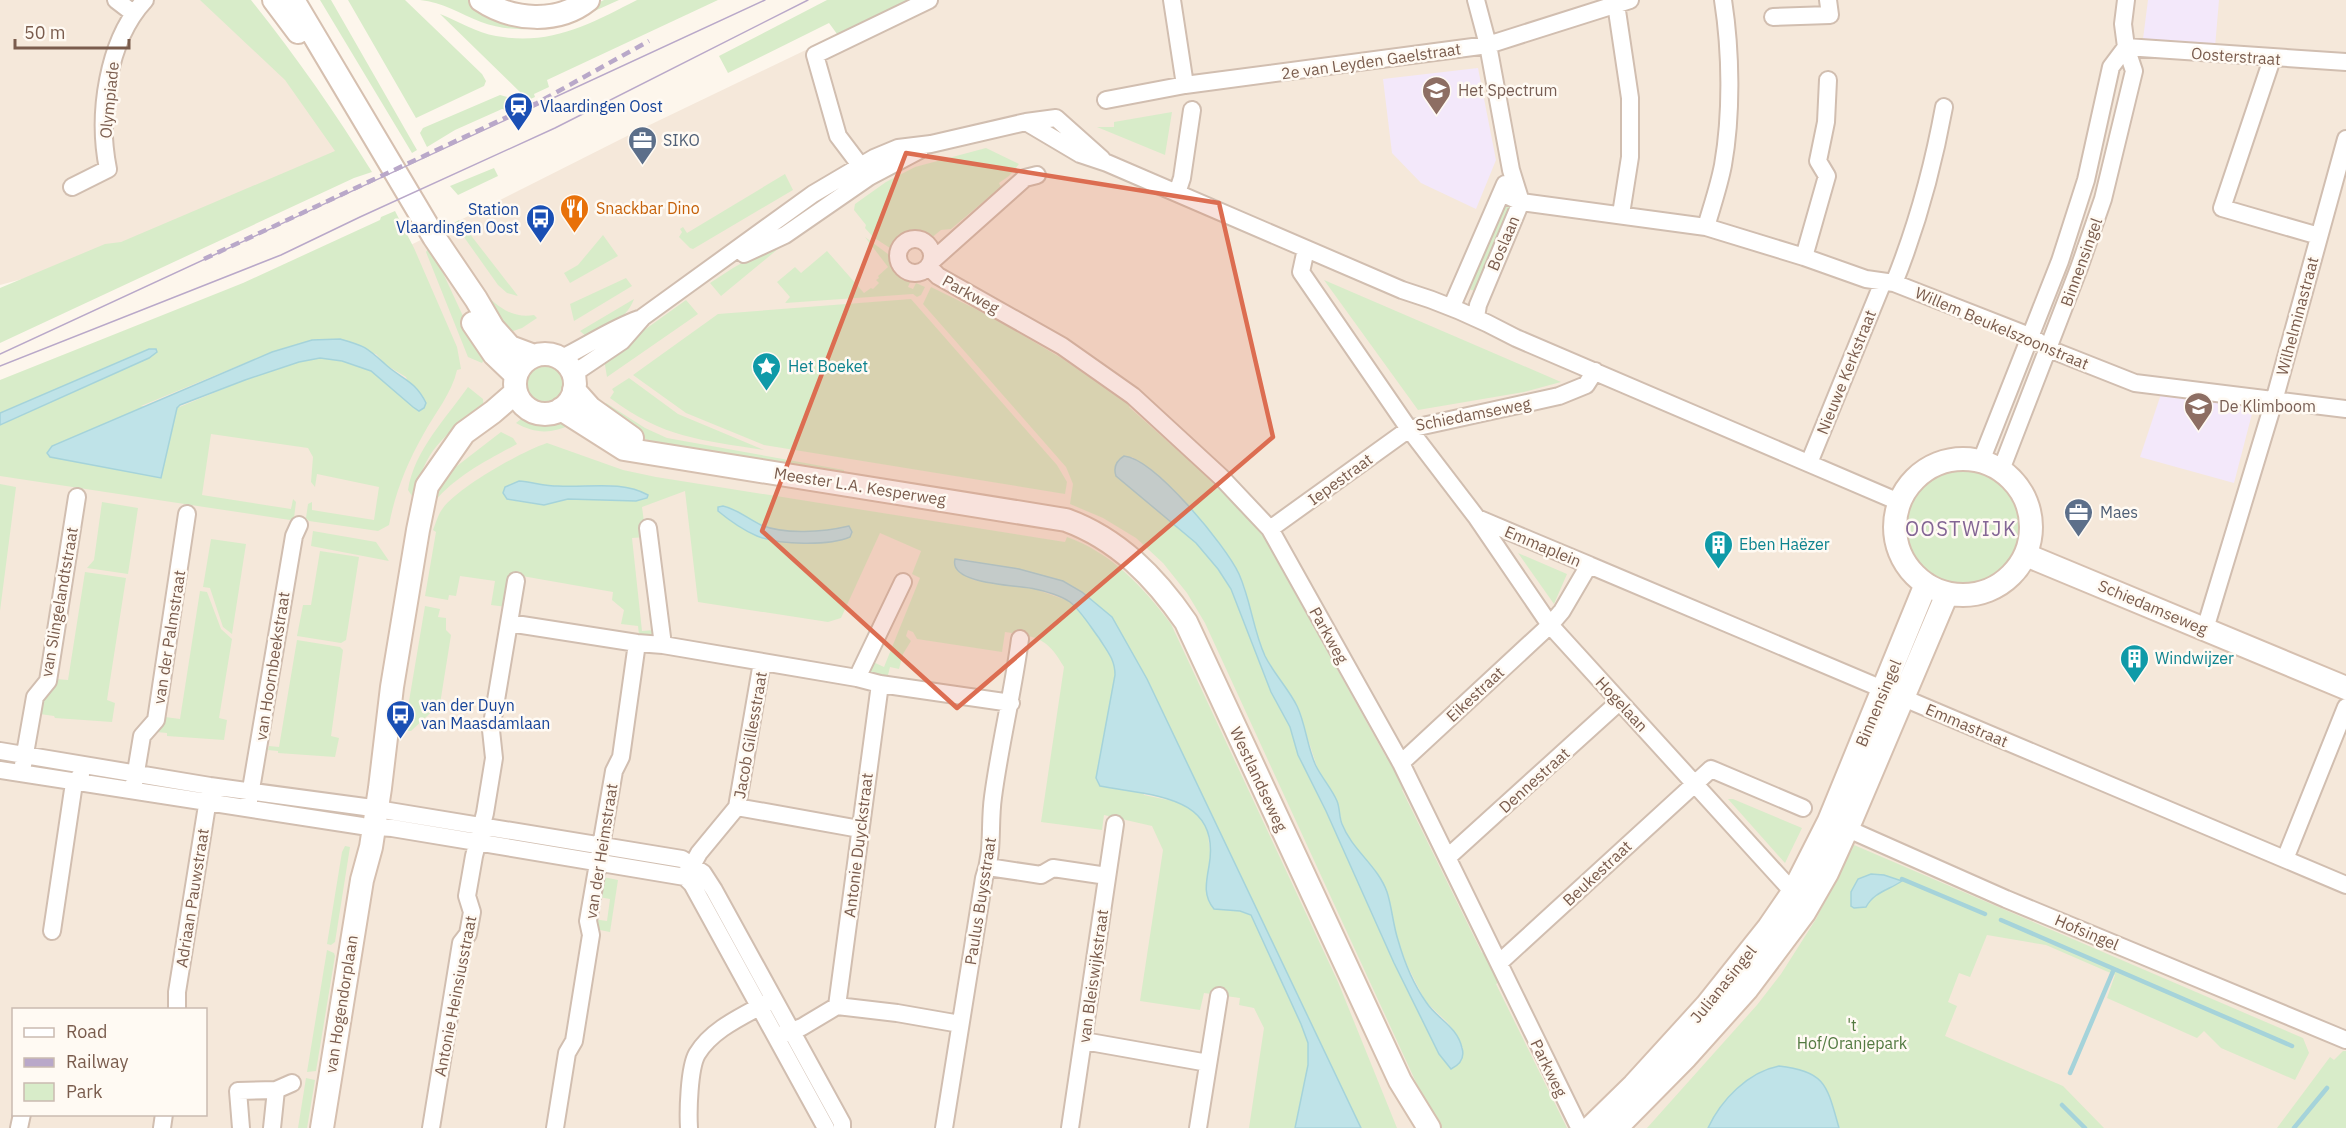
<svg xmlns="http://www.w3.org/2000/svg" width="2346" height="1128" font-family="'IBM Plex Sans',sans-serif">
<rect width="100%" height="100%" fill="#fdf6ec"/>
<!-- residential -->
<path fill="#f5e8da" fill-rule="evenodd" d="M0,0H230L349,154L111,255L0,285Z
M910,0H2346V1128H0V427L361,270L635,132ZM14,1010H206V1114H14Z"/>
<!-- education -->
<path fill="#f3e8fa" d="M2148,0H2219L2215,47L2143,39Z
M1478,68L1496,160L1476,209L1421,183L1392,153L1383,79Z
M2161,394L2254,406L2234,483L2140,457Z"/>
<!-- green -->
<path fill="#d8ecc9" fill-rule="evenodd" d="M200,0H251C295,55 335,112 372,172L354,178L0,343V288L105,244L121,242L335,151L285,80Z
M320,0H331L417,150L412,153Z
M348,0H405L482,74L486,81L484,86L416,118Z
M420,0H471L580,11L604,0H619C573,21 532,40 481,22C460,14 443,2 420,0Z
M637,0H718L547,80L549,87L534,94L535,97L526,101L523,95L440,14C458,21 477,33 496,36C551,46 590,24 637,0Z
M827,0H918L840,38L829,23L728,73L719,56Z
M500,95L514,99L517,105L507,110L502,109L455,130L427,147L420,133L423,128Z
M1172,112L1165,155L1097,127H1114V122Z
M986,148L1019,164L1009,176L999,183L1001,187L951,229L941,230L930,239C913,232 902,234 893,250L873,237L865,228L866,225L854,210L855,204L886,182L915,167Z
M494,168L498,176L458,195L450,186Z
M785,174L793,190L693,249L690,248L679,237L682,232L680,229L683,227L687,233Z
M1505,203L1511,207L1476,291L1467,289Z
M395,211L414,248L457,347L461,369L457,370C452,393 435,413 423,435C407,463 395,493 389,525L378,531L309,521L306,518L308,504L312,502V510L374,520L379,487L317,474L315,487L311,482L313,457L308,448L211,434L202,495L291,509L293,499L296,502L294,518L290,520L0,476V425L149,358L153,349L0,413V380L243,283L380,220L381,217ZM312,340L376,354L386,365L406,377L419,410L371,371L342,361L320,358L299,362L245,380L177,408L141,406L272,352Z
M459,220L518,296L507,293L498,285L454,223Z
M603,235L618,256L570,283L564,273L578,265Z
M788,237L784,244L721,296L710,283L733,268Z
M865,237L892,257L899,271L912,278L908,287L913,289L916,283L925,287L921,295L917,297L913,294L785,303L790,297L777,282L795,267L801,273L827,251L864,293L871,288L873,289L879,283L876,280L879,278L878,276L888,267Z
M451,243C471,272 493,322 534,315L537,318L522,328L504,334Z
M430,245L469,329L485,358L482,363L468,357L426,252Z
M626,278L632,286L574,321L570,304Z
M1324,280L1561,382L1524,392L1418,410Z
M931,287L992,317L1063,359L1122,400L1125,397L1132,403L1129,407L1201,471L1245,516L1252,517L1276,550L1272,552L1386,757L1390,755L1407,788L1402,790L1482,953L1486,951L1501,981L1496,984L1567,1128H1437L1205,623L1187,593L1163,563L1136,538L1103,518L1070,504L1073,484L1066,467L923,304ZM1132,457L1151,469L1179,495L1233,563L1245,588L1253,626L1259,643L1266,658L1297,705L1317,767L1337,802L1342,823L1352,844L1386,890L1398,942L1408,967L1425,1001L1447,1022L1457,1035L1463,1049L1439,1054L1394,963L1326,811L1298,755L1290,727L1271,692L1231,589L1218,569L1196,543L1116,476Z
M634,299C627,319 605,328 588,338L580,331Z
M911,299L1057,465L1067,482L1065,494L764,445L686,413L633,375L718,314Z
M686,300L698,314L607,377L604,359Z
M525 385a19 19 0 1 1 38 0a19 19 0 1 1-38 0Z
M629,378L678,414L764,450C701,440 663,438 610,398L614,392L612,389Z
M468,387L483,399L484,410C443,433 424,451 414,499L408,490C414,451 446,418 468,387Z
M606,403L645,428L667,438L844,470V472L657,444L632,433L604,406Z
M521,419C536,419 559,419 572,424C552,434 535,434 516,423Z
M501,432L513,438L517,444C486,461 457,475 434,502L444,476Z
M547,443L623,470L656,477L1065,542L1067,537C1112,553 1143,587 1171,624L1338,982L1397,1128H1361L1147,679L1082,592L1064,581L1019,569L999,567L962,559L973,580L1035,589L1069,601L1087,621L1115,662V675L1144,795L1182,803L1197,813L1207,828L1211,859L1206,885L1214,909L1240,911L1251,915L1301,1024L1308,1043V1065L1295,1128H1249L1264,1028L1254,1008L1239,1005L1240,998L1204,993L1200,1010L1140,1001L1163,850L1152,826L1104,815L1102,830L1041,822L1064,667C1047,637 1037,637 1005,632L1002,652L917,639L913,632L908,630L906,636L911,641L903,654L899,669L890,667L887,679L866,672L871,661L884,667L920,578L912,574L921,551L880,533L841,618L828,622L698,602L685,491L642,507L646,537L632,538L642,631L655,630L653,637L639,635L638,626L621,624L624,610L612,600L613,592L522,576L507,607L491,605L495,581L460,576L456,596L449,595L448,600L425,596L436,532L433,530C436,523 438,514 443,508C459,487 520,452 547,443ZM519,481C532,482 545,486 558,486C587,488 621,480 647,495L563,499L544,505L510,500Z
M1901 527a62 62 0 1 1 124 0a62 62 0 1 1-124 0Z
M0,484L16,487L0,611Z
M102,502L138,508L128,574L87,568L94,560Z
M313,531L376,542L389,561L311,546Z
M211,539L246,544L232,634L223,627L210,588L203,587Z
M320,551L359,557L346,640L341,643L297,636L303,605H311Z
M1518,553L1567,574L1554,604Z
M85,572L126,578L107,700L115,703L112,722L55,718L54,716L40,714L43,700L55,685L56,679L68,680Z
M200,591L207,592L221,629L232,639L219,718L227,720L224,740L167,736V733L157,732L164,723L165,717L180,719Z
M425,606L440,609L438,617L446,618V630L451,635L440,704L411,731H404Z
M297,640L340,647L343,650L331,736L339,738L335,757L278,753V751L268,750L269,746L279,747Z
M1728,799H1733L1802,828L1785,863Z
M1854,845L2303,1038L2309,1053L2295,1080L2221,1048L2204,1031L2197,1038L2107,998L2115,975L2046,945L1987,935L1970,977L1959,973L1948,1002L1957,1006L1945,1036L2063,1086L2104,1128H1647L1757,1005L1781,974L1816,919Z
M345,846L350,847L335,942L331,945L327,944L342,852Z
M603,877L618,880L610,932L595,929L593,919L607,921L610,899L599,897Z
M327,950L334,953L335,956L316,1071L307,1072Z
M2343,1051H2346V1128H2277L2330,1057L2334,1060Z
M306,1078L315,1080L307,1128H298Z"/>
<!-- water -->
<path fill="#bfe3e8" stroke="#a5d3da" stroke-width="1.5" d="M340,339C365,346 366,347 385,364C401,379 415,380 426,403L424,408L419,411L413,407L371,371L342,361L320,358L299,362L245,380L180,405L177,408L161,478L50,457L47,453L52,446L272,352L312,340Z
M149,349H156L157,352L149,358L0,425V413Z
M1124,456C1155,459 1226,546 1239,574C1251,601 1253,630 1265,656C1274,674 1288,688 1297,706C1306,725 1307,747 1316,766C1322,778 1332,789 1337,801C1340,808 1339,817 1342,824C1352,850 1378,866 1387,892C1392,907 1393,925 1398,940C1404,961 1414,985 1426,1002C1437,1019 1457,1026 1462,1048C1465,1058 1459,1065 1451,1069L1439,1054L1394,963L1326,811L1298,755L1290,727L1271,692L1231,589L1218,569L1196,543L1116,476C1113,467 1116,461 1124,456Z
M519,481C532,482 545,486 558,486C587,488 621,480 648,495L647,498L636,501L568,499L544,505L507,499L503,493L505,487Z
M723,506C737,509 748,519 761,525C784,535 824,532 849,526L852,532L850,537C829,546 779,545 757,536C743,530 730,521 718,511V507Z
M955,559L1019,569L1063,581L1082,592L1112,617L1147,679L1361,1128H1295L1308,1065V1043L1301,1024L1251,915L1240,911L1214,909C1203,896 1206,883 1209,866C1222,794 1150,796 1100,786L1096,778L1115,675C1115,659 1107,651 1099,638C1090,626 1081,611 1070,602C1062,596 1045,591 1035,589C1019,585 948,585 955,559Z
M1871,874L1884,875L1902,881C1889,890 1874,892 1866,907L1854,908L1851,906V892L1858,879Z
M1779,1066C1826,1071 1827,1086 1839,1128H1708C1721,1100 1748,1072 1779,1066Z"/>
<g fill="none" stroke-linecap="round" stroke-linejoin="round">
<!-- stream -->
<path stroke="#a5d3da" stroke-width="4.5" d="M1902,879L1985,914
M2001,920L2292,1046
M2070,1073L2114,969
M2062,1105L2085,1128
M2294,1128L2327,1088"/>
<defs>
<path id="street" d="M116,0L133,13
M1172,0L1185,85
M1616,4L1630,98V157L1621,214
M1773,17L1830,15L1828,0
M2126,47L2346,62
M2272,59L2222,208L2319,236
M1106,100L1185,85L1488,45L1630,0
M1026,122L1080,154L1107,163L1402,290C1442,302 1479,318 1516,338L1899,502
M869,177L838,136L815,55L929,0
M72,187L108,169C97,115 107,41 145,0
M1177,193L1182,178L1192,110
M1501,193L1521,202L1706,227L1804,257L1866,279L1894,283L2032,337L2049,349L2135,383L2346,409
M1706,227C1712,206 1719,186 1723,165C1732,114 1731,51 1723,0
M898 256a17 17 0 1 1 34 0a17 17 0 1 1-34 0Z
M1306,249L1301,272L1409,429L1477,518L1550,625L1562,611L1589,565L1477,518
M744,254L785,235L869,177L920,150
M1804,257L1827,176L1818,161L1826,122L1828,80
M932,261L1025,178L1037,175
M929,267L938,276L1062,346L1133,396L1221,477L1270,529L1401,763L1577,1123L1582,1128
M1894,283C1917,226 1933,167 1944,107
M1452,306L1505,184
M1476,317L1478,305L1521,202L1511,170L1488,45L1476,0
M560,359C587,346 611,329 639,319
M573,374L622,341L643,317L813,194L874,158L898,148L931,144L1026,122L1056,118L1102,159
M1981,461L2060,261L2086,180L2111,67L2126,47
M1809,463L1883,282
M2001,470L2079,268L2103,199L2134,71L2126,47L2123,24L2126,0
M648,528L663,645
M1270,529L1409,429L1559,396L1586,385L1595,371
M1589,565L2346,885
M509,623L637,643L663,645L857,678L880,684L1011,703
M2205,629L2274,401L2346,139
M857,678L903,582
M0,751L210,786L365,807L682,859L703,873L714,890L842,1123V1128
M1401,763L1550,625L1784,882L1793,892L1801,895
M23,765L35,697L48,681L77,497
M0,770L362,826L392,828L685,877L692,884L826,1128
M134,784L142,736L156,720L187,514
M249,801L294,536L299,525
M737,807L860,829
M1839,825L2006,899L2346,1040
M1448,857L1619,702
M2285,859L2346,707
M988,867L1041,875L1053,868L1107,876
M688,873L699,853L737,807L762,662
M52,931L74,783L81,775
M1499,963L1711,769L1803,808
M837,1006L880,684
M177,1010V992L209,793
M783,1034L802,1027L837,1006L897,1013L960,1024
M1084,1041L1208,1063
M19,1128L22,1114
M162,1128L164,1114
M241,1128L238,1091L276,1090
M272,1128L276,1090L292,1083
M431,1128L461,943L468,934L472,912L467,896L474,856L485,813L494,758L491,730L516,581
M555,1128L567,1053L574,1041L591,935L588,921L614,771L621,757L637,643
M689,1128C688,1112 689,1068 697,1054C712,1029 743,1016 768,1002
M944,1128L984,878C994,851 989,825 993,797C1000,744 1013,692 1020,639
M1070,1128L1115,824
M1198,1128L1219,996"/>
<path id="secondary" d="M274,0L298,32
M293,0L434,237L476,299L493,328L510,347L534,356
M481,0C512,21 558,24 588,0
M473,323L494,354L516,375
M515 384a30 30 0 1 1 60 0a30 30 0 1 1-60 0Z
M574,390L590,408L632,438
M561,409L624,449L1066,520C1118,539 1155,577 1186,622L1400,1081L1429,1128
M1895 527a68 68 0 1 1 136 0a68 68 0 1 1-136 0Z
M2026,555L2346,688
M322,1128L362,880L371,847L380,788L392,687L418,530L427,486L464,433L493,412L516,392
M1590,1128L1634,1085L1706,1006L1769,927L1793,892L1829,821L1926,584
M1616,1128L1686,1057L1747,989L1804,913L1827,873L1852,818L1947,594"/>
</defs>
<!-- street casing -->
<use href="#street" stroke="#d1beb0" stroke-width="20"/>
<!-- secondary casing -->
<use href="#secondary" stroke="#d6c0b0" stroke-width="26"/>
<!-- street -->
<use href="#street" stroke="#fff" stroke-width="16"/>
<!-- secondary -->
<use href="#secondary" stroke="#fff" stroke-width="22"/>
<!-- tram -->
<path stroke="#b9a8c9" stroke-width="1.5" d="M0,354L765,0
M0,366L281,255L360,217L555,128L808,0"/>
<!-- rail -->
<path stroke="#b9a8c9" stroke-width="4.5" stroke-dasharray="9 6" stroke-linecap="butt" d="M204,259L537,103L649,41"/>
</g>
<!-- marked area -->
<path fill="#dc6d51" fill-opacity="0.2" stroke="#dc6d51" stroke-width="4.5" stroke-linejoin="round" d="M906,153L1219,203L1273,437L957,708L762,531Z"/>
<!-- icons -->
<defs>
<symbol id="school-pin" viewBox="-11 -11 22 30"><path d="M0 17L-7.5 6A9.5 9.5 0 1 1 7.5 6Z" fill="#8d6e63" stroke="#fffaf3"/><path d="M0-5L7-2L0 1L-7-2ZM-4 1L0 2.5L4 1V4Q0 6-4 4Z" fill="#fff"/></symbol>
<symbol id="station-pin" viewBox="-11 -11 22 30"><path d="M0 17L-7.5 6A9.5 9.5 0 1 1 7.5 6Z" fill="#1a4fb4" stroke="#fffaf3"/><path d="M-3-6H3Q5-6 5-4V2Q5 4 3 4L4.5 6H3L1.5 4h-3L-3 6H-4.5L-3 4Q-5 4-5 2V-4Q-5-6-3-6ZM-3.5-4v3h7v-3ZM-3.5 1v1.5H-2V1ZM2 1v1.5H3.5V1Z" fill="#fff"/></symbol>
<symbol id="office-pin" viewBox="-11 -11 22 30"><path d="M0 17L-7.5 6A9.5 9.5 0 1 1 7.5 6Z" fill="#5c6f8a" stroke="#fffaf3"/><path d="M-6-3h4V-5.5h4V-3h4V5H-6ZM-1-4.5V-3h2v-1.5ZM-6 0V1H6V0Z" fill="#fff"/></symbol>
<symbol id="restaurant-pin" viewBox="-11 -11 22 30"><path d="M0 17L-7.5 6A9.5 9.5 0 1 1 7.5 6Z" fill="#e8710a" stroke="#fffaf3"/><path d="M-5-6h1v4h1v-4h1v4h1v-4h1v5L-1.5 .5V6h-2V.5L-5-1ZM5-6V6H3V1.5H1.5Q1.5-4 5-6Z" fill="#fff"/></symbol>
<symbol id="bus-pin" viewBox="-11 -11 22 30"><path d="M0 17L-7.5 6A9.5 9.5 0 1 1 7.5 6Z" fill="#1a4fb4" stroke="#fffaf3"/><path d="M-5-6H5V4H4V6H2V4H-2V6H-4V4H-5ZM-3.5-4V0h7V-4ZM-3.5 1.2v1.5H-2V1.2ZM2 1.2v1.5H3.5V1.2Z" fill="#fff"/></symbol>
<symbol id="sight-pin" viewBox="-11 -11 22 30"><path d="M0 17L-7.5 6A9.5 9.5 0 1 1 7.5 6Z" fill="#0f9aa8" stroke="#fffaf3"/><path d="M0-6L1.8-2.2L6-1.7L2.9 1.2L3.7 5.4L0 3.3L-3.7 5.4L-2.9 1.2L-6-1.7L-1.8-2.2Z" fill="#fff"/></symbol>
<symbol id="building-pin" viewBox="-11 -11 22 30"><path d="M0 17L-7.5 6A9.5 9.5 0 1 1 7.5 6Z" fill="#0f9aa8" stroke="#fffaf3"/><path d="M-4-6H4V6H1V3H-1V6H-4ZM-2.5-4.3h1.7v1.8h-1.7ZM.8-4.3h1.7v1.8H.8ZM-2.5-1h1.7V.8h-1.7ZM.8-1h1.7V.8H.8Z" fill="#fff"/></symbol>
</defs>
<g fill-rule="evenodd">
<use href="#school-pin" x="1420" y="74" width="33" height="45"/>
<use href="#station-pin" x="502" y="90" width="33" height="45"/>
<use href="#office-pin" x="626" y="124" width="33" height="45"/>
<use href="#restaurant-pin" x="558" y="192" width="33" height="45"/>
<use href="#bus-pin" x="524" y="202" width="33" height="45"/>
<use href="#sight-pin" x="750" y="350" width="33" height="45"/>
<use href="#school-pin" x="2182" y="390" width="33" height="45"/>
<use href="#office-pin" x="2062" y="496" width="33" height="45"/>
<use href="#building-pin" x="1702" y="528" width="33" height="45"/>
<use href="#building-pin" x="2118" y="642" width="33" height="45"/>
<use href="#bus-pin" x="384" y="698" width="33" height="45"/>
</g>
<g text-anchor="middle" stroke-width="5" stroke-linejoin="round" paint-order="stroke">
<!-- street labels -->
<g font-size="16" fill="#7a5c4d" stroke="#fffaf3">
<text transform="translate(2236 56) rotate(4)" y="6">Oosterstraat</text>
<text transform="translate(1371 61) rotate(-8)" y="6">2e van Leyden Gaelstraat</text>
<text transform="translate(109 100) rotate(-84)" y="6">Olympiade</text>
<text transform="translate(1503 243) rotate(-67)" y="6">Boslaan</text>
<text transform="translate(2081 262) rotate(-70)" y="6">Binnensingel</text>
<text transform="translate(971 294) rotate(29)" y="6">Parkweg</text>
<text transform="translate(2297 316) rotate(-75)" y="6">Wilhelminastraat</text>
<text transform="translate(2002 328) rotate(23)" y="6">Willem Beukelszoonstraat</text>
<text transform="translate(1846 372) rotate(-68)" y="6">Nieuwe Kerkstraat</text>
<text transform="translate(1473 414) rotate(-11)" y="6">Schiedamseweg</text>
<text transform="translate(1340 479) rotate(-36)" y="6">Iepestraat</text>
<text transform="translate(860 486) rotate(9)" y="6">Meester L.A. Kesperweg</text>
<text transform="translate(1543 546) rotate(23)" y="6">Emmaplein</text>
<text transform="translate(59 602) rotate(-80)" y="6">van Slingelandtstraat</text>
<text transform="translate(2153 607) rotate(23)" y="6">Schiedamseweg</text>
<text transform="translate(1329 635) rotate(61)" y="6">Parkweg</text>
<text transform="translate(169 637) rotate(-81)" y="6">van der Palmstraat</text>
<text transform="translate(272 666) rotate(-81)" y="6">van Hoornbeekstraat</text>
<text transform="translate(1475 694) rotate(-43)" y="6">Eikestraat</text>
<text transform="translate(1878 703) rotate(-67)" y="6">Binnensingel</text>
<text transform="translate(1622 704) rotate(47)" y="6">Hogelaan</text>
<text transform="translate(1967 725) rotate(23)" y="6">Emmastraat</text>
<text transform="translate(750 735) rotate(-80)" y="6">Jacob Gillesstraat</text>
<text transform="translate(1259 779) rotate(65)" y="6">Westlandseweg</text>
<text transform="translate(1534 780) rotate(-42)" y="6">Dennestraat</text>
<text transform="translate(858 845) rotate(-83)" y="6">Antonie Duyckstraat</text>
<text transform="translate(601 851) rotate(-81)" y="6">van der Heimstraat</text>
<text transform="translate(1597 873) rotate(-43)" y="6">Beukestraat</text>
<text transform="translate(192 898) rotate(-81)" y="6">Adriaan Pauwstraat</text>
<text transform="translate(980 901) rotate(-81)" y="6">Paulus Buysstraat</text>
<text transform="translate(2087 932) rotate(23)" y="6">Hofsingel</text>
<text transform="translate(1093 976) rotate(-82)" y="6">van Bleiswijkstraat</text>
<text transform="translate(1723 984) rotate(-51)" y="6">Julianasingel</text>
<text transform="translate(455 996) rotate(-79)" y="6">Antonie Heinsiusstraat</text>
<text transform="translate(341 1004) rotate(-81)" y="6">van Hogendorplaan</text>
<text transform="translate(1549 1068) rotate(64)" y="6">Parkweg</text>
</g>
<!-- education labels -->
<g font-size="16" fill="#785e54" stroke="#fffaf3" text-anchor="start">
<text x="1458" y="96">Het Spectrum</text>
<text x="2219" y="412">De Klimboom</text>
</g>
<!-- transit labels -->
<g font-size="16" fill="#164399" stroke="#fffaf3" text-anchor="start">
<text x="540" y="112">Vlaardingen Oost</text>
<text x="519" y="215" text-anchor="end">Station<tspan x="519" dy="18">Vlaardingen Oost</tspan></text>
<text x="421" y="711">van der Duyn<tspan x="421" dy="18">van Maasdamlaan</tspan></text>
</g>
<!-- service labels -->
<g font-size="16" fill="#4e5e75" stroke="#fffaf3" text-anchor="start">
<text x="663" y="146">SIKO</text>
<text x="2100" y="518">Maes</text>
</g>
<!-- food labels -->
<g font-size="16" fill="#c56008" stroke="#fffaf3" text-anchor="start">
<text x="596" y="214">Snackbar Dino</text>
</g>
<!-- culture labels -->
<g font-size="16" fill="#0d838f" stroke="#fffaf3" text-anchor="start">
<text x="788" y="372">Het Boeket</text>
<text x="1739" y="550">Eben Haëzer</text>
<text x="2155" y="664">Windwijzer</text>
</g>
<!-- park labels -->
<g font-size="16" fill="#537a41" stroke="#fffaf3">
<text x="1852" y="1031">'t<tspan x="1852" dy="18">Hof/Oranjepark</tspan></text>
</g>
<!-- quarter labels -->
<g font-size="20" letter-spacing="1.5" fill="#846695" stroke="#fffaf3">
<text x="1961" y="536">OOSTWIJK</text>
</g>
</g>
<!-- legend -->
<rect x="12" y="1008" width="195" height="108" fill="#fffaf3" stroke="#cabbb1" stroke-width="1.5"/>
<rect x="24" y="1028" width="30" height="9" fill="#ffffff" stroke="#cabbb1" stroke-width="1.5"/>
<text x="66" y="1038" font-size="18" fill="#7a5c4d">Road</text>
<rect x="24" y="1058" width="30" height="9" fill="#b9a8c9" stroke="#cabbb1" stroke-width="1.5"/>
<text x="66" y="1068" font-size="18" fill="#7a5c4d">Railway</text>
<rect x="24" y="1083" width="30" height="18" fill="#d8ecc9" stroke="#cabbb1" stroke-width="1.5"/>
<text x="66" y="1098" font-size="18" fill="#7a5c4d">Park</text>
<!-- scale -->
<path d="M15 39v9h114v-9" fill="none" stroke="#7a5c4d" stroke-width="3"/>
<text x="24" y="39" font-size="18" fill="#7a5c4d" stroke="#fffaf3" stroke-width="4.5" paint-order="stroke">50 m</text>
</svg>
